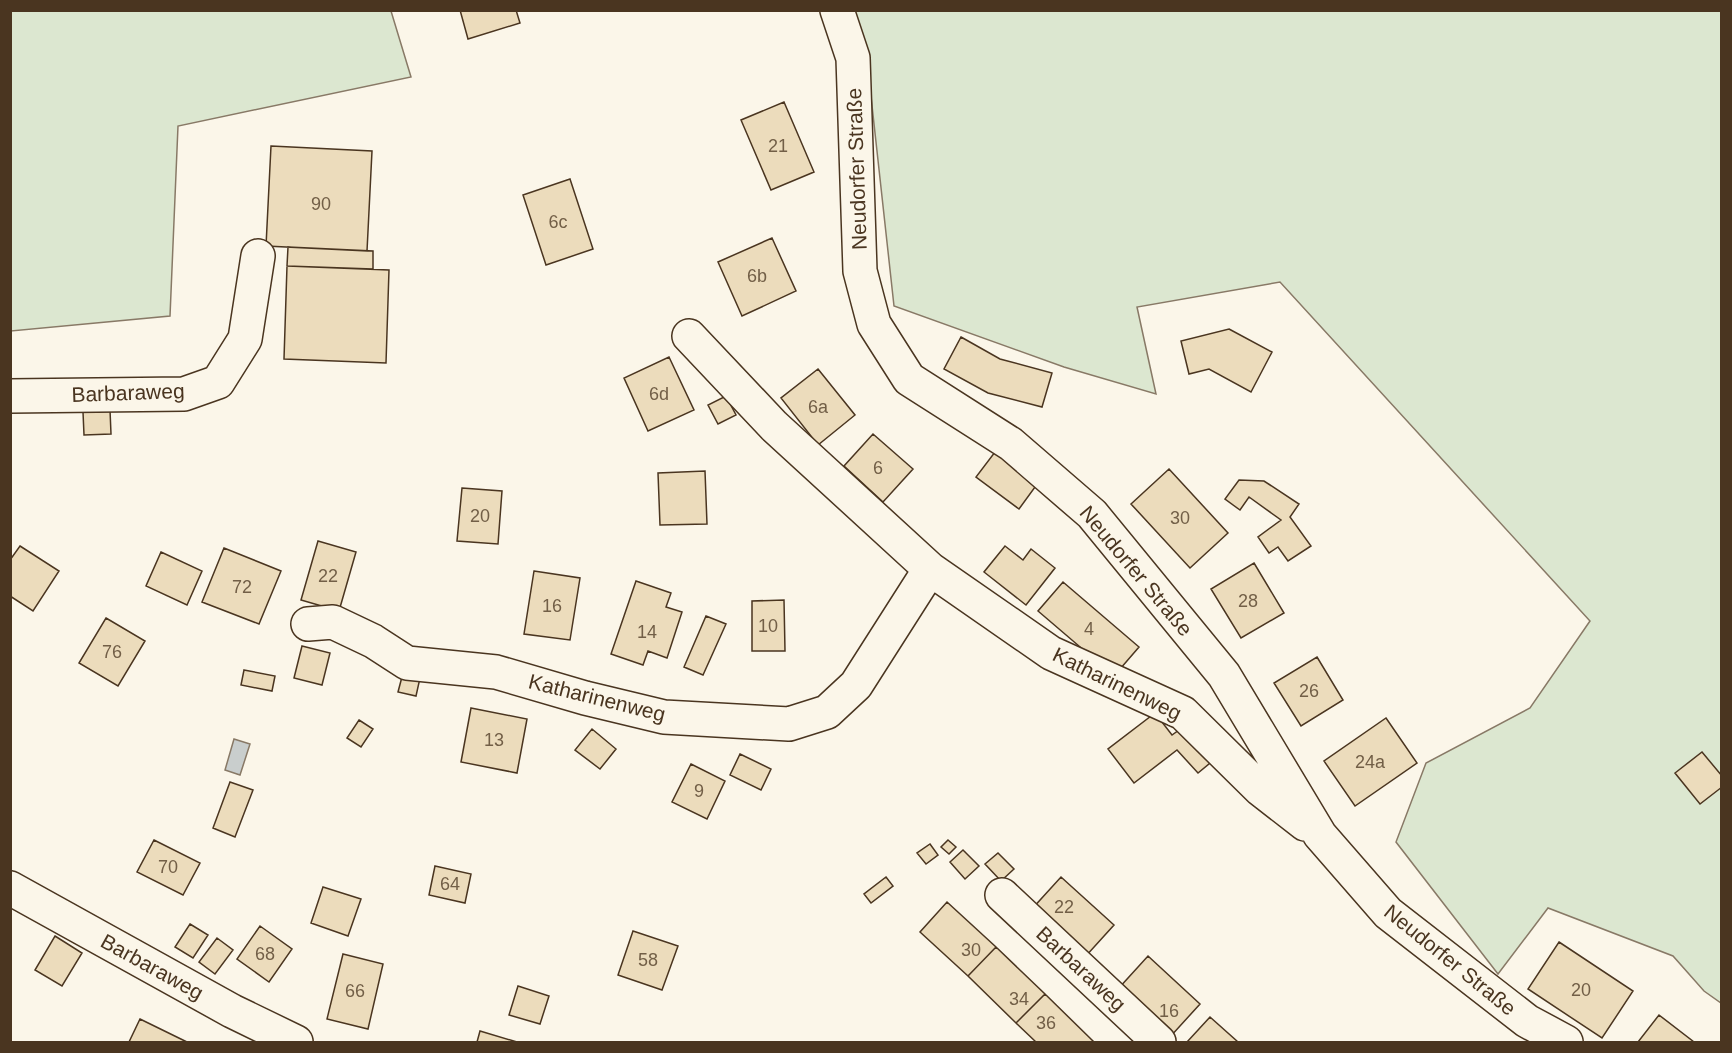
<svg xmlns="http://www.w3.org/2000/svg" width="1732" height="1053" font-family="Arial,sans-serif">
<rect width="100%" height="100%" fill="#fbf6e9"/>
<!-- green -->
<path fill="#dce7d0" stroke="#887966" stroke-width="1.5" d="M11,10L391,11L411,77L178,126L170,316L11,331Z
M853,11H1721V1003L1704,991L1673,956L1548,908L1498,974L1396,842L1426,763L1530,708L1590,621L1280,282L1137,307L1156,394L1064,367L894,306L866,51Z"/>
<!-- water -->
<path fill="#c9cecd" stroke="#887966" stroke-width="1.5" d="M234,739L250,744L240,775L225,770Z"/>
<!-- building -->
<path fill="#ecdcbc" stroke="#4a3520" stroke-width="1.5" d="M460,10H516L520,23L468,39Z
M784,102L814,172L771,190L741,120Z
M271,146L372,151L367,251L266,246Z
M570,179L593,249L546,265L523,195Z
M772,238L796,291L742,316L718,262Z
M288,247L373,251V269L287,266Z
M287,266L389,270L386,363L284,359Z
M1229,329L1272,352L1251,392L1209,369L1189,374L1181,341Z
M961,337L1000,359L1052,373L1042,407L988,393L944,369Z
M669,357L694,410L648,431L624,378Z
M818,369L855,415L818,445L781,398Z
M726,396L736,415L718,424L708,405Z
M110,410L111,434L84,435L83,412Z
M873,434L913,469L883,502L844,466Z
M995,452L1038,483L1019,509L976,477Z
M1169,469L1228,533L1190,568L1131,504Z
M705,471L707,524L660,525L658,473Z
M1239,480L1264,481L1299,504L1290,517L1311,546L1288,561L1278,547L1269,553L1258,537L1281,520L1249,497L1240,510L1225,499Z
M462,488L502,491L498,544L457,541Z
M318,541L356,552L339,611L301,600Z
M20,546L59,571L33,611L10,596V560Z
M1005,546L1023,560L1031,549L1055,568L1026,605L984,572Z
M224,548L281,571L259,624L202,602Z
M161,552L202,571L187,605L146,586Z
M1254,563L1284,613L1241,638L1211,589Z
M534,571L580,578L570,640L524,634Z
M636,581L671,593L666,607L682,612L667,658L648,651L643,665L611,654Z
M1063,582L1139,647L1114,676L1038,611Z
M784,600L785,651H752V601Z
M706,616L726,624L703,675L684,667Z
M106,618L145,641L118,686L79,663Z
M302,646L330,653L322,685L294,678Z
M1317,657L1343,700L1301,726L1274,683Z
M244,670L275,676L272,691L241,685Z
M403,673L420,678L416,696L398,692Z
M471,708L527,719L517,773L461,762Z
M1155,713L1172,735L1186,725L1215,759L1198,773L1177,750L1134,783L1108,749Z
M1386,718L1417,763L1355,806L1324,761Z
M359,720L373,729L361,747L347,738Z
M592,729L616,749L600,769L575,750Z
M1702,752L1722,776V787L1700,804L1675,773Z
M740,754L771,769L761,790L730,775Z
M691,764L725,781L707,819L672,802Z
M230,782L253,790L235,837L213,828Z
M154,840L200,863L183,895L137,872Z
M948,840L956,847L949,854L941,847Z
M930,844L938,855L926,864L917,853Z
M963,850L979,866L965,879L950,862Z
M998,853L1014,869L1001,881L985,864Z
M435,866L471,874L465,903L429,895Z
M886,877L893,886L871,903L864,894Z
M1061,877L1114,925L1085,957L1031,910Z
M323,887L361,899L348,936L311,923Z
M947,902L996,947L968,976L920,932Z
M190,924L208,935L193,958L175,947Z
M260,926L292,949L269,982L237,959Z
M633,931L678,946L662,990L618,975Z
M55,936L82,953L62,986L35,970Z
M217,938L233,950L215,974L199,962Z
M1559,942L1633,991L1602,1038L1528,989Z
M996,947L1045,994L1016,1023L968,976Z
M343,954L383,964L368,1029L327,1019Z
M1148,956L1200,1004L1170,1037L1118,989Z
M518,986L549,996L540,1024L509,1015Z
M1045,994L1094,1042H1036L1016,1023Z
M1659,1015L1694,1042H1638Z
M1210,1017L1238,1042H1187Z
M140,1019L187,1042H129Z
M480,1031L517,1042H477Z"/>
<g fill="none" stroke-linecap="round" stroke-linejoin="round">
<defs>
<path id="minor" d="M837,10L853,58L860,271L874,324L909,379L1011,444L1092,514L1224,675L1320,835L1388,913L1527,1021L1566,1042
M689,336L774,426L930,569L1051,653L1183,713L1260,789L1305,824
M10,396L184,394L218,382L245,339L258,256
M308,624L333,622L373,641L407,663L496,672L585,698L664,717L789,724L827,712L856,685L930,569
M10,888L232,1011L296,1042
M1002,895L1159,1042"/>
</defs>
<!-- minor casing -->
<use href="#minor" stroke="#4a3520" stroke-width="36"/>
<!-- minor -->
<use href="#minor" stroke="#fbf6e9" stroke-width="33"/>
</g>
<g text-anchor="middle" stroke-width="4.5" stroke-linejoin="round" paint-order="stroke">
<!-- number labels -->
<g font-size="18" fill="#725f47">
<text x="778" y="152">21</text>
<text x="321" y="210">90</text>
<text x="558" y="228">6c</text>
<text x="757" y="282">6b</text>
<text x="659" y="400">6d</text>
<text x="818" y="413">6a</text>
<text x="878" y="474">6</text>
<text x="480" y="522">20</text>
<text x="1180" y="524">30</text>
<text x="328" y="582">22</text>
<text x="242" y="593">72</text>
<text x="1248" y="607">28</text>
<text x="552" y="612">16</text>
<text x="768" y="632">10</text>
<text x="1089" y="635">4</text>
<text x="647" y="638">14</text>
<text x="112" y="658">76</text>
<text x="1309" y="697">26</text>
<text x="494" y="746">13</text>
<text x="1370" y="768">24a</text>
<text x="699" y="797">9</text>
<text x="168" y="873">70</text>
<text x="450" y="890">64</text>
<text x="1064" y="913">22</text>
<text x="971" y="956">30</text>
<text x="265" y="960">68</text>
<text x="648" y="966">58</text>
<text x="1581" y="996">20</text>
<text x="355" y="997">66</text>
<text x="1019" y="1005">34</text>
<text x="1169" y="1017">16</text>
<text x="1046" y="1029">36</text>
</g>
<!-- street labels -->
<g font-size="21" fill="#4a3520" stroke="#fbf6e9">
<text transform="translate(857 169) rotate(-92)" y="7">Neudorfer Straße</text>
<text transform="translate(128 393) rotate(-2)" y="7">Barbaraweg</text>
<text transform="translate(1136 571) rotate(50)" y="7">Neudorfer Straße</text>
<text transform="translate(1117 684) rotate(26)" y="7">Katharinenweg</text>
<text transform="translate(597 698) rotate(14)" y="7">Katharinenweg</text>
<text transform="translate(1450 960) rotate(39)" y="7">Neudorfer Straße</text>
<text transform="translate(152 967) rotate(29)" y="7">Barbaraweg</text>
<text transform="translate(1081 969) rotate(43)" y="7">Barbaraweg</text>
</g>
</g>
<!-- border -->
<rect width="1732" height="1053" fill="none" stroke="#4a3520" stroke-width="24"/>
</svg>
